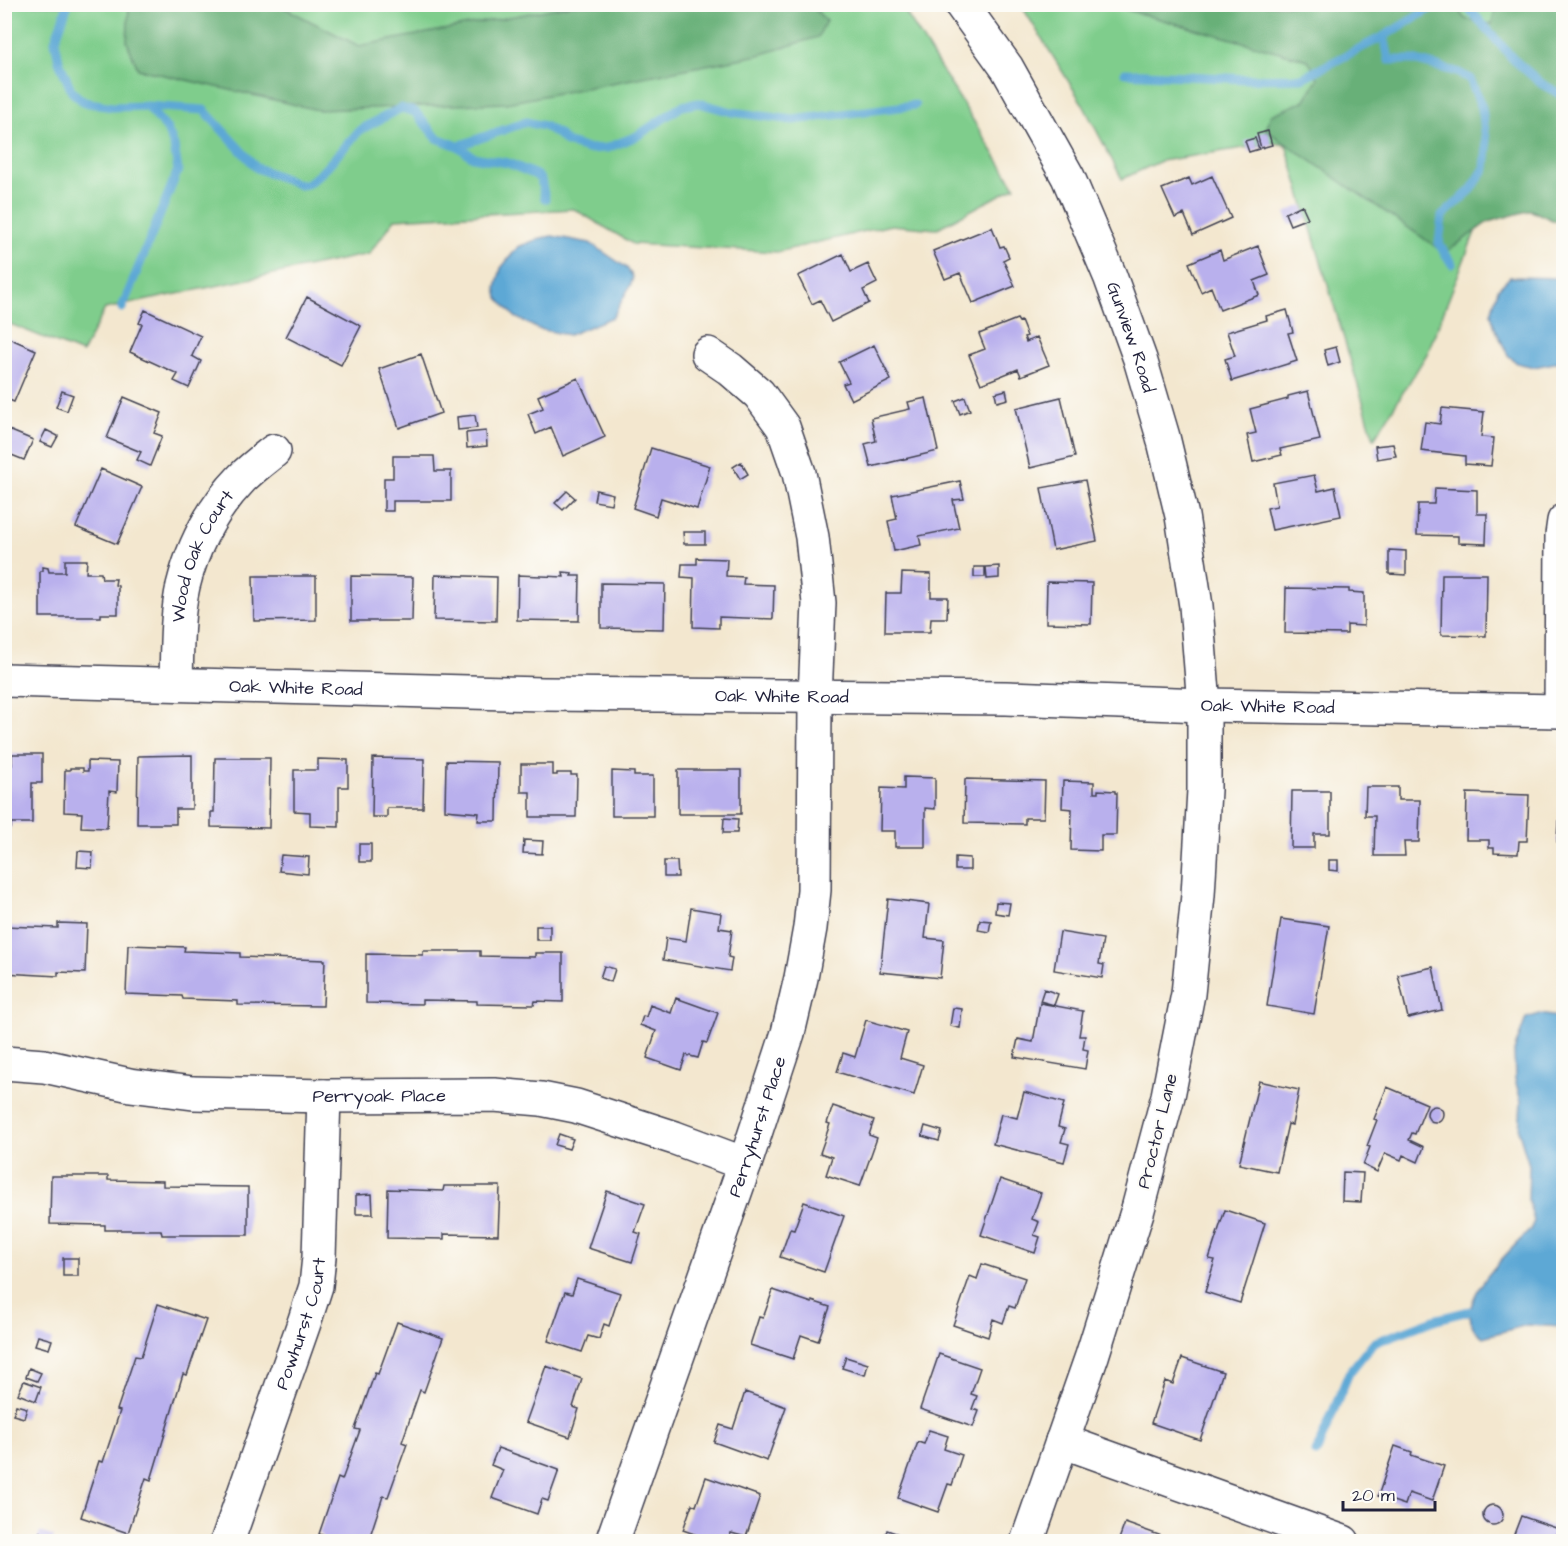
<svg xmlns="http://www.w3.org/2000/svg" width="1568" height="1546" font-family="'Architects Daughter',sans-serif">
<rect width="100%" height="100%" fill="#fdfcf7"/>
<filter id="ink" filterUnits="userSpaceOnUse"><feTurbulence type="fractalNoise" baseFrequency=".0167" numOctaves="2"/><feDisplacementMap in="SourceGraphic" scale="12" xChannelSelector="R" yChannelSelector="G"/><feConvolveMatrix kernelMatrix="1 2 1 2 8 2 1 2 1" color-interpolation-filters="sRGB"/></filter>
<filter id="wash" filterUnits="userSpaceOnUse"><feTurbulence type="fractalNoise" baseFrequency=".008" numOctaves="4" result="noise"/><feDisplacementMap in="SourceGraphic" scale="24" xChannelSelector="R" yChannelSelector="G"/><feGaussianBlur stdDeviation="1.35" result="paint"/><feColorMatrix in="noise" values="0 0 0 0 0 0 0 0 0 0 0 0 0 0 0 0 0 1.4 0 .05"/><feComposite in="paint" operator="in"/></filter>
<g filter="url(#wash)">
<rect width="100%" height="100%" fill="#f3e7cf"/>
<!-- green -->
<path fill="#7fcd8c" stroke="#507864" stroke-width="1.5" d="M4,5H901L1015,187L936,229L891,225L777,252L633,244L574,209L395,219L369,254L105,309L82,353L5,322Z
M1021,5H1563V220L1526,210L1479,222L1427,354L1374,439L1286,145L1275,143L1161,161L1122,179L1082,103Z"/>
<!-- forest -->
<path fill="#67b078" stroke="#44695a" stroke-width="1.5" d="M129,4L279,5L359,46L572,5H811L826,21L818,37L759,55L506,103L318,110L138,69L127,42Z
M1119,5H1454L1465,19L1492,24L1496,5H1563V225L1531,210L1488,222L1445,253L1266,130L1271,115L1304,101L1318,79L1308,60L1127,10Z"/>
<!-- water -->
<path fill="#5da8d5" stroke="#406588" stroke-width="1.5" d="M552,236L590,243L627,268L633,277L631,284L613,317L569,335L538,329L515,317L498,298L496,288L501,268L518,247L541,238Z
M1510,277L1563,278V358L1554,363L1534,367L1517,363L1508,355L1495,328L1491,314L1498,289Z
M1540,1014L1563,1018V1327L1527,1325L1483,1337C1480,1334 1475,1331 1473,1327C1457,1297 1511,1250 1530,1230L1534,1221L1528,1201L1529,1165L1519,1132L1521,1102L1515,1079L1514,1051L1526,1018Z"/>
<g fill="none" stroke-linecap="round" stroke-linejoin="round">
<!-- stream -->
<path stroke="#5da8d5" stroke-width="9" d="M68,4L55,41L59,61L72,92L84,102L112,107L147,106L204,110L257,168L300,185L307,184L321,173L360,130L401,108L415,112L437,138L458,146L473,157L508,163L536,175L541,180L545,199
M1465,4L1513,59L1542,84L1564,96
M1384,36L1389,60H1413L1457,72L1470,79L1482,108L1487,148L1485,168L1471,190L1442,216L1439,244L1452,264
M1125,73L1246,79L1302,78L1384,36L1438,4
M458,146L526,122L544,126L558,134L566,142L587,149L607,148L637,136L682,106L699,103L732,112L793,120L915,105
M122,308L178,170L174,146L167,129L147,106
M1316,1453L1349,1373L1373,1343L1437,1319L1469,1311"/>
</g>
<g id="blocks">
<!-- building -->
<path fill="#b9b0ed" d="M1268,131L1272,145L1261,148L1257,134Z
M1255,138L1259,149L1249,152L1245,141Z
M1212,176L1231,218L1193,235L1184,214L1175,218L1162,189L1189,178L1192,185Z
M1302,205L1308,218L1290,225L1285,213Z
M992,227L1000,247L1004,246L1009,257L1003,260L1015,286L973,303L960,273L945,279L933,251Z
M1258,246L1269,275L1254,281L1259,295L1220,310L1211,287L1201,292L1189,263L1220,250L1223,260Z
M843,254L851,272L868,264L877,283L863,290L869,303L831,322L820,300L812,304L798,276Z
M307,297L361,326L341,365L286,337Z
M145,310L201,336L192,356L201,361L189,388L174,381L178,374L130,352L142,324L139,323Z
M1287,310L1293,332L1288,333L1297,361L1232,381L1225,359L1235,356L1227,332L1267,320L1266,316Z
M1017,319L1019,322L1021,321L1027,336L1024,337L1026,342L1037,337L1049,365L1021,376L1018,369L981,384L969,355L985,349L979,334Z
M4,336L36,350L14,402L4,398Z
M874,345L891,380L851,400L843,384L849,382L839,362Z
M1336,347L1340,362L1328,366L1324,350Z
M421,354L441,413L399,428L379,369Z
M578,378L605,437L563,456L551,427L536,434L528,414L543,408L538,396Z
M1006,390L1008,399L997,402L995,393Z
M62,391L73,395L67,411L56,407Z
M1308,391L1320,440L1280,449L1282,455L1253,462L1247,435L1256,433L1250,409L1288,399V396Z
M124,397L162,413L154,433L162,436L150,466L137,460L141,452L107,438Z
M965,397L970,410L960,414L955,401Z
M1061,397L1075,457L1030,468L1016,408Z
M926,398L938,451L871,467L865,444L876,441L871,418L910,409L908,402Z
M1442,408L1484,412L1481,437L1494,438L1491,466L1465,464V456L1421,451L1425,422L1440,424Z
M475,415L477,428L458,430L457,417Z
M4,428L33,440L24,460L4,452Z
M46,430L58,436L52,447L40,442Z
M486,431L487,446L467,448L466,433Z
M1393,444L1396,456L1377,459L1375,446Z
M651,448L710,466L697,509L661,498L656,516L633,508Z
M393,456H434L435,471H451V501H393V511H384V478H393Z
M741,462L748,474L740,479L733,467Z
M101,469L142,487L117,544L76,527Z
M1314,475L1318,491L1335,487L1341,516L1272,530L1267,508L1277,506L1273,483Z
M1085,480L1097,541L1053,550L1041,488Z
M960,481L964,499L953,500L959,528L919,536L921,545L894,551L888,521L897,519L892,495Z
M1435,488L1477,490V514H1487L1486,544L1458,543V536L1417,535L1418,504H1434Z
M596,490L613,494L611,504L594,501Z
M567,491L575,498L563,510L555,503Z
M683,532H705V544H684Z
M1389,550L1406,551V575L1389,574Z
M697,558L727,559L726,576L744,577L743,584L774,585L773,619L719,617V628L693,627L694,578L681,577L682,564H697Z
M65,560H87L86,573H101L102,579H116L115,585L118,586V614H101V617H40V571H43V567L48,568L49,572H65Z
M999,566V578L987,579L986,567Z
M974,567H985V577H974Z
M563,572L572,573L571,576H580L579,621L517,620L518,575L564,577Z
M902,573L931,574V597H948L947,618H931L930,632H885L886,593H901Z
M1442,574H1487L1486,636L1441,635Z
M435,575L497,577L496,621L434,620Z
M253,576H316V620L254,621Z
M351,576L413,577L412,621H351Z
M1047,582L1092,583L1091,624L1046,623Z
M601,583L665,584L664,629L601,628Z
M1286,588L1349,589V592L1364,593V626L1347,625V634L1285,633Z
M12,754H42V783H32V823H11V828H4V765H12Z
M192,755V809H176V824H137L138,756Z
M215,758H270L269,828L211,827V812H214Z
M373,758L424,759L423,808H387V817H372Z
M318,759L348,760V787H339V827L310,826V812L294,811V770H318Z
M88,761L118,762L117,792L109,791L107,828L81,827L82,813L64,812L65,770H70V768H83V771H88Z
M446,761L498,762L497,821H478L479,813L445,810Z
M521,764H553V775H557V773H571V775H577L576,817H530V792H521Z
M678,770H741V814H678Z
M612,771L634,772V776H653V816H612Z
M904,777L935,778V809L925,808V847H895V831H880L881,788L904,789Z
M965,779L1045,781L1044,818H1025V824L964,823Z
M1063,781L1094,782V793H1098V790L1115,791V793H1117L1116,835H1101V851L1071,850L1072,809L1062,808Z
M1366,787H1398V800H1420L1419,842H1404L1405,856H1374L1375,816H1365Z
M1292,791H1330V834H1314V848H1291Z
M1467,793L1529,795L1527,841H1519L1518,854L1494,853V848H1489V840H1466Z
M724,818L738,819L737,833H723Z
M1558,821L1564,822V842H1557Z
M524,840L543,841L542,854L523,853Z
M359,844H371V862H359Z
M78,851L93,852L92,868L77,867Z
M281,855L309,857L308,874L279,871Z
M955,857L970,858V870H955Z
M1329,860H1338V871L1329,870Z
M664,861H677L678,877H664Z
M888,899L929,904L925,938L944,940L940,978L880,972Z
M996,902L1010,903L1008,915L995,913Z
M691,908L721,913L719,928L732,930L728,957L732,958L730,971L663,960L666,938L686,941Z
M1281,919L1329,926L1314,1014L1267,1006Z
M980,920L991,921L989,932L978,930Z
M58,923L87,924L85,973L58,972V976L4,973V926L58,928Z
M536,926H550V940H536Z
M1060,932L1103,939L1099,964L1104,965L1102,978L1054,970Z
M128,945L185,947L184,951L240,953V957L325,960L323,1006L238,1005V1001L183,999L182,996L126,994Z
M423,951H480V956L535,957V953H563V1002L535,1001L534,1005L477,1004V1001L422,1000V1004L366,1003V954L423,955Z
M604,966L615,969L611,982L600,978Z
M1433,967L1442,1010L1408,1018L1398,975Z
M1044,989L1058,994L1054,1005L1040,1001Z
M676,998L718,1013L707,1043L703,1042L698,1058L686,1055L681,1070L647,1058L656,1031L640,1025L643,1016L646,1017L650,1005L671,1013Z
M1040,1003L1083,1011L1079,1036H1085L1083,1049L1088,1050L1085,1069L1014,1057L1018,1039L1033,1042Z
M953,1008L962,1009L960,1028L950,1026Z
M866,1020L907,1032L900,1058L923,1065L914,1095L837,1072L843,1053L855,1057Z
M1259,1081L1299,1090L1292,1125L1288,1124L1277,1172L1239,1164Z
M1387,1087L1427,1104L1415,1134L1412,1133L1409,1140L1424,1147L1418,1162L1403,1155L1401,1160L1385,1153L1377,1172L1363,1165L1370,1147L1367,1146L1377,1120L1374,1119Z
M1024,1092L1064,1103L1058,1127L1065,1129L1061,1142L1069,1144L1064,1162L993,1144L1001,1114L1017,1118Z
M1427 1114a8 8 0 1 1 16 0a8 8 0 1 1-16 0Z
M833,1106L874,1120L869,1135L877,1138L860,1186L826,1175L832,1157L820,1153L830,1124L827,1123Z
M925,1126L942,1131L939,1141L922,1136Z
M559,1134L573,1139L569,1149L555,1145Z
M1343,1172L1363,1173L1361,1202L1342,1201Z
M51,1176H108V1180L163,1181V1186L248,1187V1235H162L161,1230H105V1225L50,1224Z
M1000,1179L1041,1193L1032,1219L1039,1222L1034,1235L1040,1237L1035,1253L981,1235Z
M444,1186H500L498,1235L444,1234V1239L387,1238L388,1189L443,1191Z
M607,1191L645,1204L635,1232L641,1234L632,1262L588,1248Z
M372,1194L373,1214H356V1195Z
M804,1202L844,1216L824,1272L780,1257L790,1229L794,1230Z
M1225,1210L1265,1223L1240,1303L1205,1292L1215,1260L1209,1259Z
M63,1258H78V1276H63Z
M982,1264L1025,1278L1015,1308L1009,1306L1003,1323L993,1319L988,1337L953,1325L970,1276L977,1279Z
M577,1279L620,1293L609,1326L604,1324L599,1339L588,1336L582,1352L548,1341L565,1292L572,1294Z
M773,1290L812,1303V1301L830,1307L818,1341L801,1335L793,1359L750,1345L759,1317L763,1318Z
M158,1304L206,1320L187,1375L183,1374L151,1480L146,1478L128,1533L81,1517L99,1461L103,1462L120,1411L117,1410L135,1356L141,1357Z
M397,1322L443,1338L424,1392L420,1390L402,1442L407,1444L388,1497L383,1496L368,1542H320L322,1535L319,1534L338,1478L342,1480L360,1430L355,1429L375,1373L378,1374Z
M38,1336L52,1340L49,1349L35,1345Z
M939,1354L980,1368L971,1394L977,1396L972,1409L979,1411L973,1427L920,1409Z
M846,1357L868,1364L865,1375L842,1368Z
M1182,1358L1223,1372L1200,1440L1151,1423L1165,1381L1173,1384Z
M546,1366L582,1379L573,1407L579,1409L570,1437L526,1422Z
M29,1368L41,1373L37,1381L26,1377Z
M24,1381L41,1387L36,1401L18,1394Z
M745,1392L786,1407L767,1461L714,1442L720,1425L733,1429Z
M16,1405L27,1408L24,1418L13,1415Z
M929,1430L948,1436L944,1449L962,1455L952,1485L948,1484L938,1512L898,1498L918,1442L924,1444Z
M1395,1446L1412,1452L1411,1455L1444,1466L1432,1501L1409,1493L1405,1505L1378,1496Z
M498,1448L559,1470L548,1501L542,1499L537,1514L492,1498L503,1470L491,1465Z
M706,1477L760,1496L746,1537L731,1533L728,1542H717L683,1530L692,1504L696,1506Z
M1483 1515a10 10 0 1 1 20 0a10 10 0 1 1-20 0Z
M1521,1516L1559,1529L1554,1542H1511Z
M1125,1523L1176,1541V1542H1118Z
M887,1530L919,1541V1542H883Z
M40,1532L54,1537L52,1542H36Z"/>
</g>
</g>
<g filter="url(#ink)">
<use href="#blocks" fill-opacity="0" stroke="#414051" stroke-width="1.5"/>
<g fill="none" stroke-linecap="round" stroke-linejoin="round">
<defs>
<g id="minor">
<path id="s1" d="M961,4L1007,68L1068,177L1110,276L1140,359L1163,437L1182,516L1196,606L1204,705V790L1198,895L1188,994L1168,1096L1138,1209L1092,1356L1027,1542"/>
<path d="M1564,521L1562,535L1561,711L1564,712"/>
<path id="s2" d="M4,680L544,694L1006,698L1204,705L1561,711"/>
<path id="s3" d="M176,683C177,651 176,617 183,586C193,545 213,508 242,478C252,468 264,459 274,451"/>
<path id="s4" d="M4,1063L44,1066L130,1085L193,1093L324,1096L494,1095L541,1099L576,1106L675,1138L745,1164"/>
<path d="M1062,1441L1343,1542"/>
<path id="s5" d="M227,1542L304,1323L316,1286L319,1257L324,1096"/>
<path id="s6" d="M612,1542L745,1164L788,1033L801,978L810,928L814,890L815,697L819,603L812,537L799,473L783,427L759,394L730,369L708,354"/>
</g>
</defs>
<!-- minor casing -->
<use href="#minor" stroke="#414051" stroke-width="36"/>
<!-- minor -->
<use href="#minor" stroke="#fff" stroke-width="33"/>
</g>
</g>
<g text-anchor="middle" stroke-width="4.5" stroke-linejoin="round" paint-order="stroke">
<!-- street labels -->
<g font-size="18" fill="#22223b" stroke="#fdfcf7">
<text dy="6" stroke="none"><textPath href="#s1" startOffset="376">Gunview Road</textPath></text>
<text dy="6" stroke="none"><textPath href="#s3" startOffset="132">Wood Oak Court</textPath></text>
<text dy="6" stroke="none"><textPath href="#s2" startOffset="292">Oak White Road</textPath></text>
<text dy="6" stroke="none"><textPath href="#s2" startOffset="778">Oak White Road</textPath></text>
<text dy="6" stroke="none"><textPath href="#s2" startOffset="1264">Oak White Road</textPath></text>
<text dy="6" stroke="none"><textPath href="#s4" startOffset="378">Perryoak Place</textPath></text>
<text dy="6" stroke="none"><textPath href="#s6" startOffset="440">Perryhurst Place</textPath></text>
<text transform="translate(1157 1131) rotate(-76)" y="6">Proctor Lane</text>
<text dy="6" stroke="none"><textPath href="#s5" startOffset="231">Powhurst Court</textPath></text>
</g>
</g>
<!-- margin -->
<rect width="1568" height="1546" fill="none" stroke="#fdfcf7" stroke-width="24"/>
<!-- scale -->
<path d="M1343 1501v9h92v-9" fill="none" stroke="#22223b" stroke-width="3"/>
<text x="1352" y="1501" font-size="18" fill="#22223b" stroke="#fdfcf7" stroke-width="4.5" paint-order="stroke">20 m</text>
</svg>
